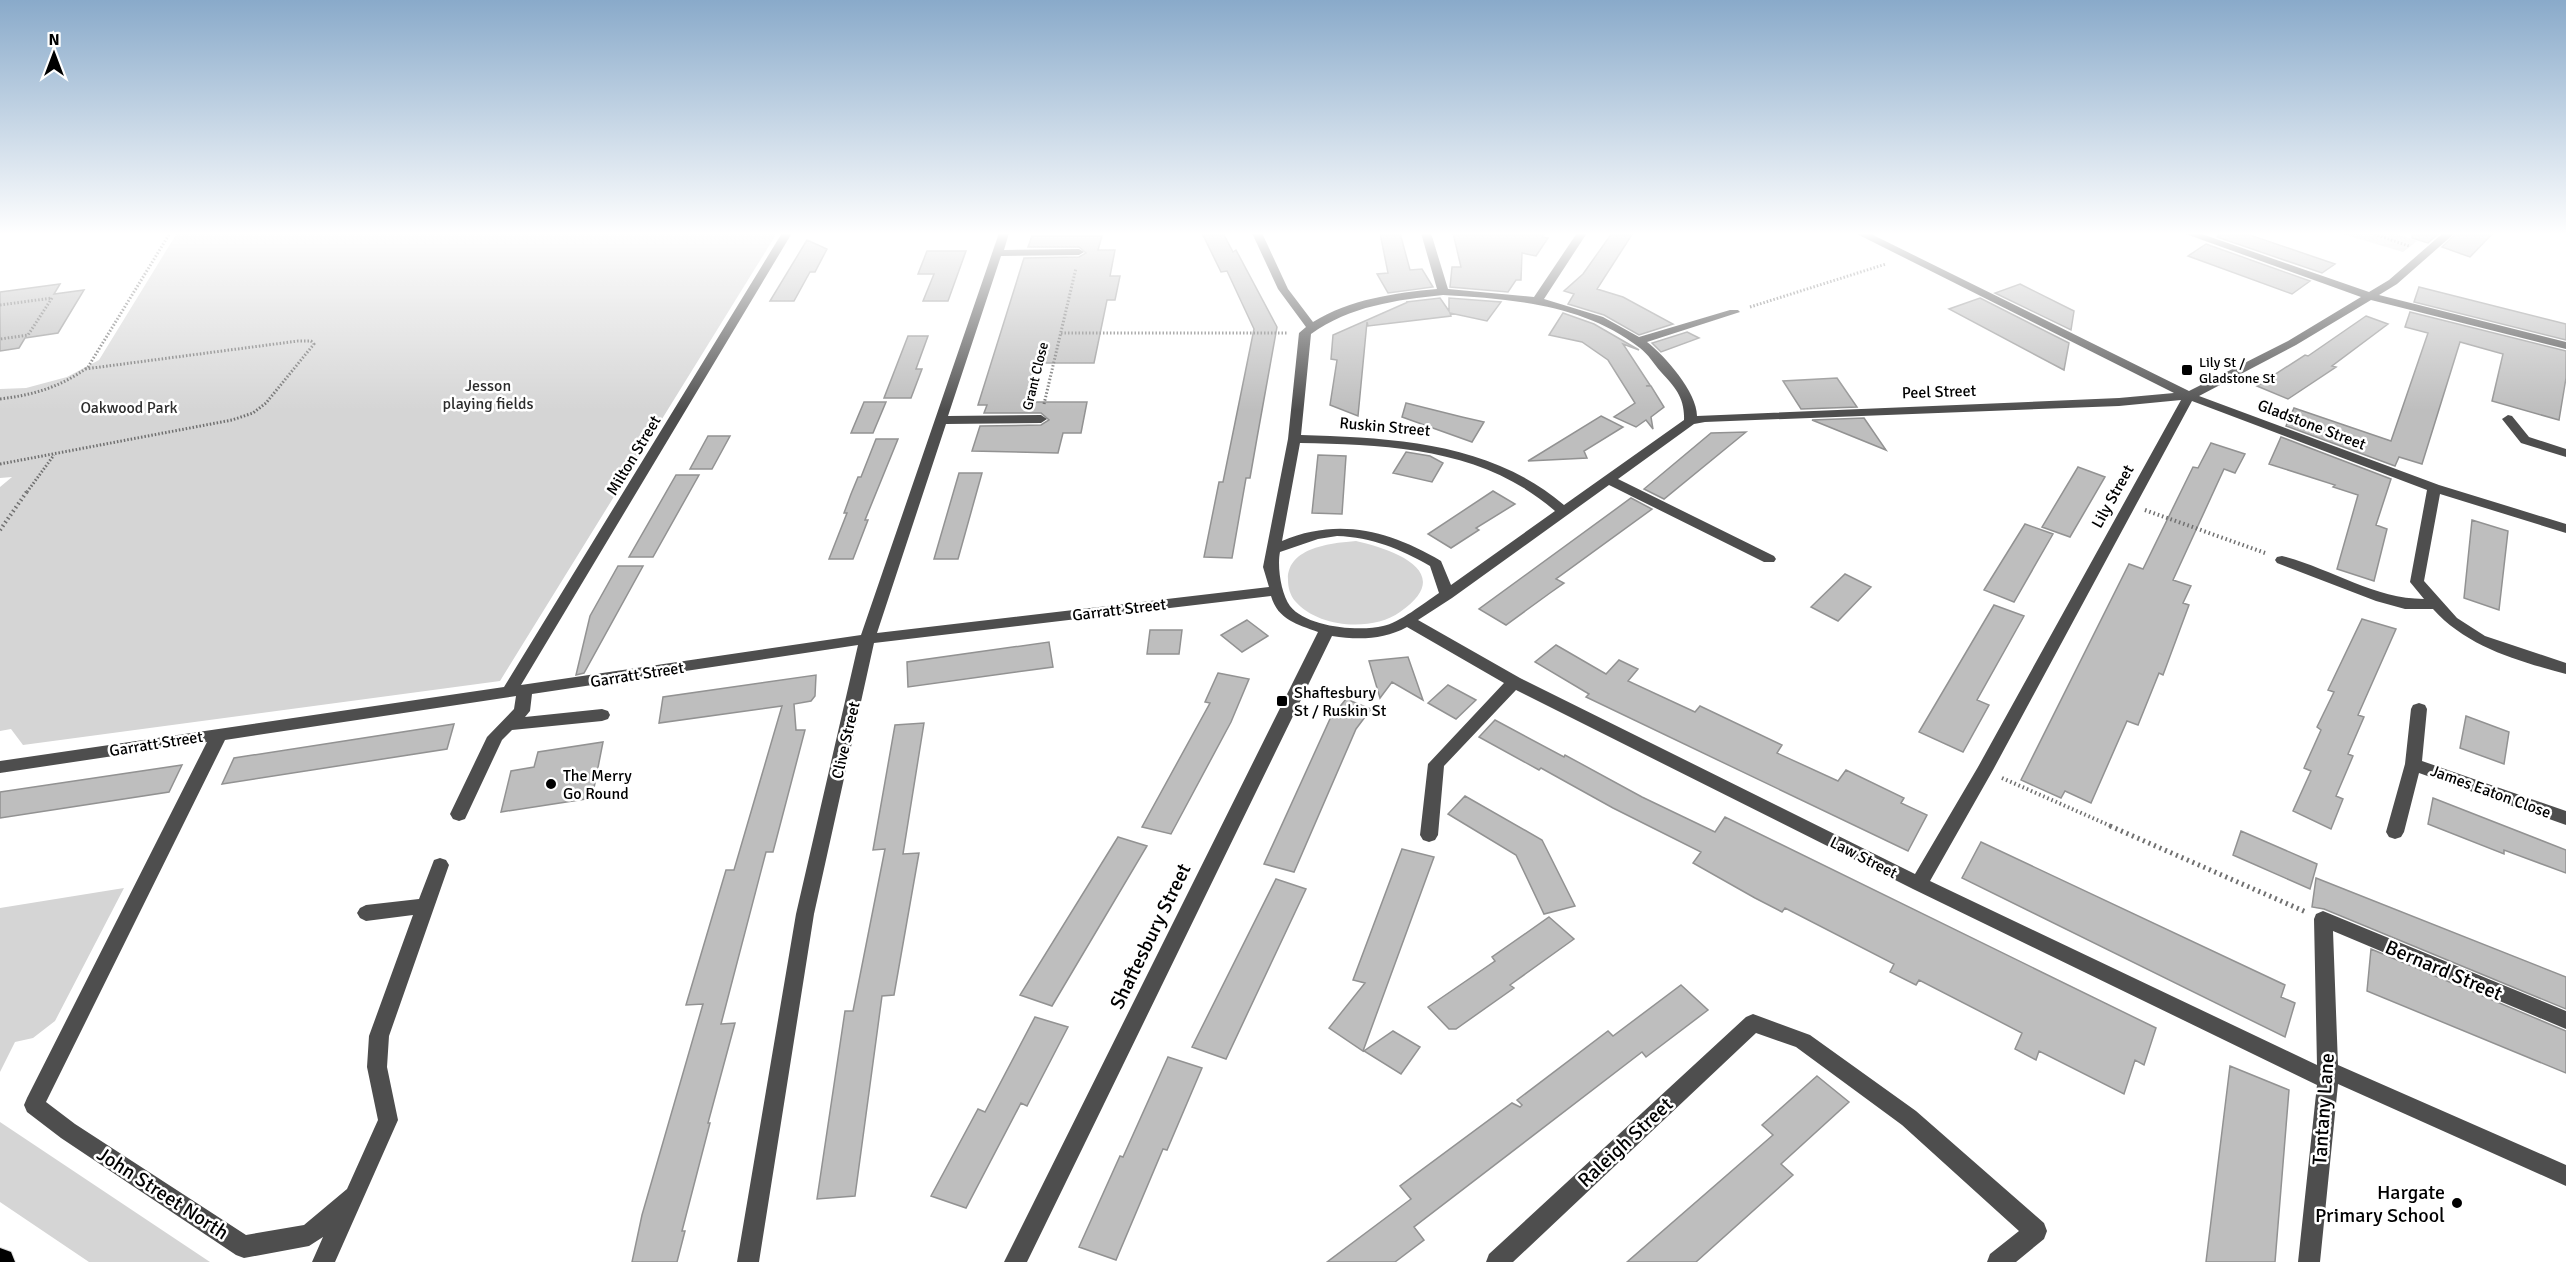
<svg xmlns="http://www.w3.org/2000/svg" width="2566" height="1262" font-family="Signika,sans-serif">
<rect width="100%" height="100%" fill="#fff"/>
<!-- green -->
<path fill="#d5d5d5" d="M177,233H777L500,681L23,745L11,729L0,731V487L12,477L0,478V389L26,388L67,377L99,360Z
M2339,233H2394L2417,241L2403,252Z
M1356,541C1392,549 1458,572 1400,612C1372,632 1318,628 1295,601C1290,595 1288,587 1288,580C1287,547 1332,543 1356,541Z
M124,888L55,1021L33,1038L15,1042L0,1072V908Z
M0,1122L210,1262H89L0,1202Z"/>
<!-- building -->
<path fill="#bebebe" stroke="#929292" stroke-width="1.5" d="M1202,233H1223L1233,252L1236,250L1277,327L1257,438L1250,478H1246L1232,558L1204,557L1219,482H1223L1254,329L1227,271L1221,272Z
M1380,233H1400L1410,270L1422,269L1433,287L1388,293L1377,274L1388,273Z
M1453,233H1545L1542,237L1548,238L1536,256L1522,253L1521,280H1516L1508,292L1450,287L1452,267H1461Z
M1612,233H1633L1597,289L1623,297L1673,324L1639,335L1604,315L1568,304L1574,294L1564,291L1583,274Z
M2222,233H2244L2335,264L2322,273L2217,237Z
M2412,233H2439L2428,243L2412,238Z
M2457,233H2493L2470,257L2442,247Z
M1032,236H1102L1098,250H1115L1110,276H1120L1115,300H1107L1094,363H1038L1028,402H1087L1081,433H1063L1058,453L972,451L980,426L1041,425L1049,420L1041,413H984L987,405H978L1024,258L1079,257L1086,253L1079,247H1028Z
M807,240L827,249L815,272H810L794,301H770Z
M2206,244L2310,281L2292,294L2188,256Z
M927,251H966L948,301H923L934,274H918Z
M60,284L54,294L84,290L58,333L25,338L19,348L0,351V292Z
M2020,284L2074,311L2071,330L1995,293Z
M2419,287L2566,324V340L2414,302Z
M1440,298L1449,311V298L1501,302L1487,321L1450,313L1451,316L1368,326L1367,322L1358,416L1330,405L1337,360L1331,359L1333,335L1408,302H1406Z
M1980,298L2069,343L2064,370L1949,309Z
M2410,312L2566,351V378L2559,420L2492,401L2503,354L2460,342L2422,464L2399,457L2395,466L2286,426L2294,408L2391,441L2428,333L2405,327Z
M1563,313L1594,324L1639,350L1623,344L1650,385L1646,386H1651L1664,407L1651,417L1653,429L1646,420L1636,427L1614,417L1635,403L1608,360L1582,342L1549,335Z
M2366,316L2388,324L2332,366L2336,367L2288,399L2257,386L2305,355L2308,356Z
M1687,332L1699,338L1661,352L1652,343Z
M908,336H928L916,369H922L911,398H884Z
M1837,378L1857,407L1801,409L1783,381Z
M864,402H886L873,433H851Z
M1406,403L1462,417L1484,422L1472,442L1402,417Z
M1601,416L1623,427L1584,451L1587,458L1528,461Z
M1864,418L1886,450L1812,420Z
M1746,432L1664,499L1644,489L1711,433Z
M708,436H730L712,469H690Z
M2281,437L2391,479L2376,525L2387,529L2374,581L2337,569L2358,495L2333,487L2335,485L2269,464Z
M876,439H898L865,520H868L853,559H829L847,513H844L851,494L858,477H861Z
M2211,443L2245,454L2235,473L2224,469L2173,580L2191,586L2183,603L2189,605L2163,675L2159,673L2138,725L2127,721L2091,803L2065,791L2061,798L2021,780L2129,564L2143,569L2193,467L2198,468Z
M1406,452L1430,456L1443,463L1432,482L1393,473Z
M1318,455L1346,456L1342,514L1312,513Z
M2078,467L2105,477L2070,537L2042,527Z
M959,473H982L958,559H934Z
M676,475H699L653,557H629Z
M1493,491L1515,504L1476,528L1479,530L1451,548L1428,534Z
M1631,498L1652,509L1556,579L1564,583L1550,593L1506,625L1479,609Z
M2472,520L2508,531L2499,610L2464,598Z
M2025,524L2053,534L2014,602L1984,590Z
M618,566H643L584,673L576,675L590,616Z
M1845,574L1871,587L1838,621L1811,607Z
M1994,605L2024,616L1977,700L1989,705L1963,752L1919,732Z
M2362,619L2396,629L2358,715L2364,717L2348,754L2353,756L2336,796L2343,799L2331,829L2293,811L2311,771L2304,768L2321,730L2317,727L2334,692L2328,690Z
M1247,620L1268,636L1242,652L1221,635Z
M1150,630H1182L1179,654H1147Z
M1049,642L1053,667L908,687L907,662Z
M1556,645L1606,674L1619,660L1638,669L1628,681L1695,712L1700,706L1782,745L1777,753L1838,781L1846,770L1904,798L1901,803L1927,815L1908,851L1586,697L1589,694L1535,662Z
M1408,657L1423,700L1392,682L1380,698L1369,661Z
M1218,673L1249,679L1231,722L1171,834L1142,827L1210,703L1205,702Z
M816,675L815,696L811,701L794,704L796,730H805L773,852H766L721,1024L735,1023L708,1123H710L682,1231H685L677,1262H632L642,1215L703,1004L686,1005L726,870H734L782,706L659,723L663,697Z
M1448,685L1476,700L1456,719L1428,703Z
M1346,699L1371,709L1356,729L1294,872L1264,864L1330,719Z
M2466,716L2509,732L2504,764L2460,748Z
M1495,720L1564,757L1565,755L1642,797L1715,832L1725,817L2156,1028L2144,1065L2135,1060L2124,1094L2039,1051L2036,1060L2015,1049L2022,1033L1919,980L1916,985L1890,972L1894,964L1785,908L1782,912L1755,898L1693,863L1701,852L1613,808L1541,768L1539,770L1479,737Z
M924,723L903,854L919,853L894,995L882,996L855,1196L817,1199L845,1011H853L885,849L873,850L895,725Z
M454,724L447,749L222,784L234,758Z
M603,742L592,798L501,812L511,771L534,767L538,752Z
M182,765L169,792L0,818V792Z
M1465,796L1542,840L1575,906L1544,914L1516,855L1448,814Z
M2433,798L2566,850V873L2504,850V854L2428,824Z
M2241,831L2317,864L2310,889L2233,855Z
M1118,837L1147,846L1052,1006L1020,995Z
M1981,842L2285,985L2281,997L2295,1003L2285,1037L1962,878Z
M1402,849L1434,857L1363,1051L1329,1028L1365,983L1353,980Z
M2316,878L2566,977V1009L2324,909L2312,907Z
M1276,879L1306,889L1226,1059L1192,1047Z
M1549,917L1574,939L1510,985L1514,988L1456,1029H1449L1428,1007L1495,961L1492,957Z
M2371,949L2566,1031V1073L2367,991Z
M1681,985L1708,1010L1646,1057L1642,1052L1414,1227L1424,1240L1395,1262H1327L1411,1199L1400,1186L1512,1103L1520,1107L1522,1105L1517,1100L1608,1031L1613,1036Z
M1035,1017L1068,1027L1027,1106L1021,1103L966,1208L931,1196L978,1109L985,1112Z
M1393,1031L1420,1047L1401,1074L1364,1051Z
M1168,1057L1202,1068L1167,1150L1163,1149L1116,1260L1079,1247L1120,1156L1123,1157Z
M2230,1066L2289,1090L2275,1262H2206Z
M1817,1076L1849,1102L1781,1164L1793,1175L1696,1262H1627L1773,1135L1762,1125Z"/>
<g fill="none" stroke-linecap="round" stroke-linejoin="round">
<defs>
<path id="highway" d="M0,1248L11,1252L15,1262H0Z"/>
</defs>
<!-- highway casing -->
<use href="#highway" stroke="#dbdbdb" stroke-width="2"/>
<!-- path-far2 -->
<path stroke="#707070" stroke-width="3" stroke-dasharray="1.5 2" stroke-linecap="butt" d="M2371,233L2409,246
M0,305L52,298L28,335L0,339
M1750,307L1886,264
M1061,333H1288
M0,399C33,395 61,387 88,367L170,233
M1044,404L1076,268
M0,464L232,420L253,413L266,403L314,344L311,341H298L85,369
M27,492L54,455"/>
<!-- path-far1 -->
<path stroke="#707070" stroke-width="4" stroke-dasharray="1.5 3" stroke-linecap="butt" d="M2145,510L2265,553
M0,530L28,490
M2002,778L2113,827"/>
<!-- path -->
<path stroke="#707070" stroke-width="5" stroke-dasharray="2 4" stroke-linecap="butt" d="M2110,826L2306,912"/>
<!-- minor -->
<path fill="#4e4e4e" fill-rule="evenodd" d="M782,233H792L521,685L861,635L999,233H1009L1004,250L1079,249L1084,252L1079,255L1001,256L948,416L1041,415L1047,419L1041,423L946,424L877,633L1269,587L1263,567L1288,439L1299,333L1306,327L1278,289L1252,233H1262L1288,289L1313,322C1350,299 1395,293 1437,289L1421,233H1431L1448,289L1534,297L1577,233H1587L1544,299L1603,317L1639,337L1730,310H1738L1740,312L1647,342C1665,356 1697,392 1697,416L2119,398L2174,393L1855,233H1869L2189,391L2288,341L2361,297L2183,233H2199L2369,292L2389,280L2443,233H2455L2397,284L2379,295L2566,342V349L2371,300L2296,345L2199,396L2439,485L2566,524V533L2440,494L2424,581L2457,618L2485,636L2566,663V674C2518,661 2467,647 2433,609H2405L2376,601L2277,563L2275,560L2277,557L2282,556C2330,568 2374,599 2424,599L2410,582L2427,490L2192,401L1993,770L1930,881L2317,1065L2314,919L2316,914L2323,911L2566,1011V1029L2333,931L2338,1065L2566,1165V1186L2338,1084L2320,1262H2298L2317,1085L1913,889L1516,690L1444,766L1438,835L1435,840L1429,842L1423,840L1420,835L1428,764L1504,683L1407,627C1383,640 1358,640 1332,636L1027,1262H1004L1318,632C1297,624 1278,620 1271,596L874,643L814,914L759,1262H737L796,914L858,645L532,694L530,711L525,717L602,709L608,711L610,715L608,719L602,721L512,730L502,740L465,819L459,821L453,819L450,814L487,737L514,709L516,696L225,740L46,1102L75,1124L246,1235L304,1225L347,1189L378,1120L367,1067L369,1036L413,915L366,921L360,918L357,913L360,908L366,905L419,899L434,860L440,858L446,860L449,865L389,1036L387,1067L398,1120L335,1262H312L323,1237L309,1246L244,1258L236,1255L61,1138L27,1112L24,1105L27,1098L207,742L0,773V761L504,687ZM1443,295C1511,299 1584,304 1640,348C1648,354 1654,364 1661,372C1675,387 1685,398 1684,420L1564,505C1490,442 1394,438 1301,435L1311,334C1350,306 1396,300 1443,295ZM2181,400L1978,767L1915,874L1520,678L1418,620L1452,598L1609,485L1764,562H1774L1776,559L1774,556L1618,479L1694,424L1705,422L2119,406ZM1300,443C1391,445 1483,448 1555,511L1451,585L1441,561C1390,531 1339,517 1282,541ZM1337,536C1372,537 1400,549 1430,566L1439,593C1424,603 1399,623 1383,626C1359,632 1306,627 1290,606C1281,594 1277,566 1280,552L1318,539Z
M2508,415L2512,416L2529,437L2566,449V457L2521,443L2502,419Z
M2419,703L2425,705L2427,709L2422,761L2566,811V825L2419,773L2404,832L2401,837L2395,839L2389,837L2386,832L2405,764L2411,709L2413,705Z
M1753,1014L1810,1035L1916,1111L2044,1223L2047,1231L2044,1239L2016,1262H1987L1990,1254L2019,1231L1902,1125L1796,1047L1756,1033L1513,1262H1486L1489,1254L1746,1017Z"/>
<!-- highway -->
<use href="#highway" fill="#000" fill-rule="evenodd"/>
</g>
<!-- sky -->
<linearGradient id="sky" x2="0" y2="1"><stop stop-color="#89aaca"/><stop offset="0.57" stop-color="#fff"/><stop offset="1" stop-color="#fff" stop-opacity="0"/></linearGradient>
<rect width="2566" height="410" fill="url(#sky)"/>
<!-- markers -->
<g fill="#000" stroke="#fff" stroke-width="2">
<rect x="2181" y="364" width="12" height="12" rx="3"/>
<rect x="1276" y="695" width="12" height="12" rx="3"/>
<circle cx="551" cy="784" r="6"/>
<circle cx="2457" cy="1203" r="6"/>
</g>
<g text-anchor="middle" stroke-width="5" stroke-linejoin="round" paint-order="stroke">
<!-- far-poi labels -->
<g font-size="14" fill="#000" stroke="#fff" text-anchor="start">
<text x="2199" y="367">Lily St /<tspan x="2199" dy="16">Gladstone St</tspan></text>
</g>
<!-- far-street labels -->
<g font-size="14" fill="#000" stroke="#fff">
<text transform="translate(1035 376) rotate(-76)" y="5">Grant Close</text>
</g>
<!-- park labels -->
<g font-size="16" fill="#2c2c2c" stroke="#fff">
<text x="488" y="391">Jesson<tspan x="488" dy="18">playing fields</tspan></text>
<text x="129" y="413">Oakwood Park</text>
</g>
<!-- street labels -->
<g font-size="16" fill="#000" stroke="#fff">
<text transform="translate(1939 391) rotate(-2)" y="6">Peel Street</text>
<text transform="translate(2312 424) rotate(21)" y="6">Gladstone Street</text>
<text transform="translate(1385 426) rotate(5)" y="6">Ruskin Street</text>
<text transform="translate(633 455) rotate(-59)" y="6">Milton Street</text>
<text transform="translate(2112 496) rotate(-61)" y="6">Lily Street</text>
<text transform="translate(1119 609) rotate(-7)" y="6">Garratt Street</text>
<text transform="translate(637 674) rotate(-9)" y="6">Garratt Street</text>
<text transform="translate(845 740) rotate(-77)" y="6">Clive Street</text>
<text transform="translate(156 743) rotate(-9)" y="6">Garratt Street</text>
<text transform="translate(2491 791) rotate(20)" y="6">James Eaton Close</text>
<text transform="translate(1864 857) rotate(27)" y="6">Law Street</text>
</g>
<!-- poi labels -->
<g font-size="16" fill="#000" stroke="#fff" text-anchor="start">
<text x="1294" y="698">Shaftesbury<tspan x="1294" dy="18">St / Ruskin St</tspan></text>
<text x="563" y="781">The Merry<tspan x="563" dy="18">Go Round</tspan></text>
</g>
<!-- near-street labels -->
<g font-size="20" fill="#000" stroke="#fff">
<text transform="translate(1150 936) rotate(-64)" y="7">Shaftesbury Street</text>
<text transform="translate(2444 970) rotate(23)" y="7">Bernard Street</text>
<text transform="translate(2323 1109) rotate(-86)" y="7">Tantany Lane</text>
<text transform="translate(1625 1142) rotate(-43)" y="7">Raleigh Street</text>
<text transform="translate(163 1193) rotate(33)" y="7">John Street North</text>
</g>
<!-- near-poi labels -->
<g font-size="20" fill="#000" stroke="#fff" text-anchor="end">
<text x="2445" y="1199">Hargate<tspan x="2445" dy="23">Primary School</tspan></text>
</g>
</g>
<!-- north arrow -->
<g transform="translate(54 54)" stroke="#ffffff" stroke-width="4.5" paint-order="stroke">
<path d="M0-4.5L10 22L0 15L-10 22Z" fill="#000000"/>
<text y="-9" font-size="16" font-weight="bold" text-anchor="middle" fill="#000000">N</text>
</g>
</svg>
